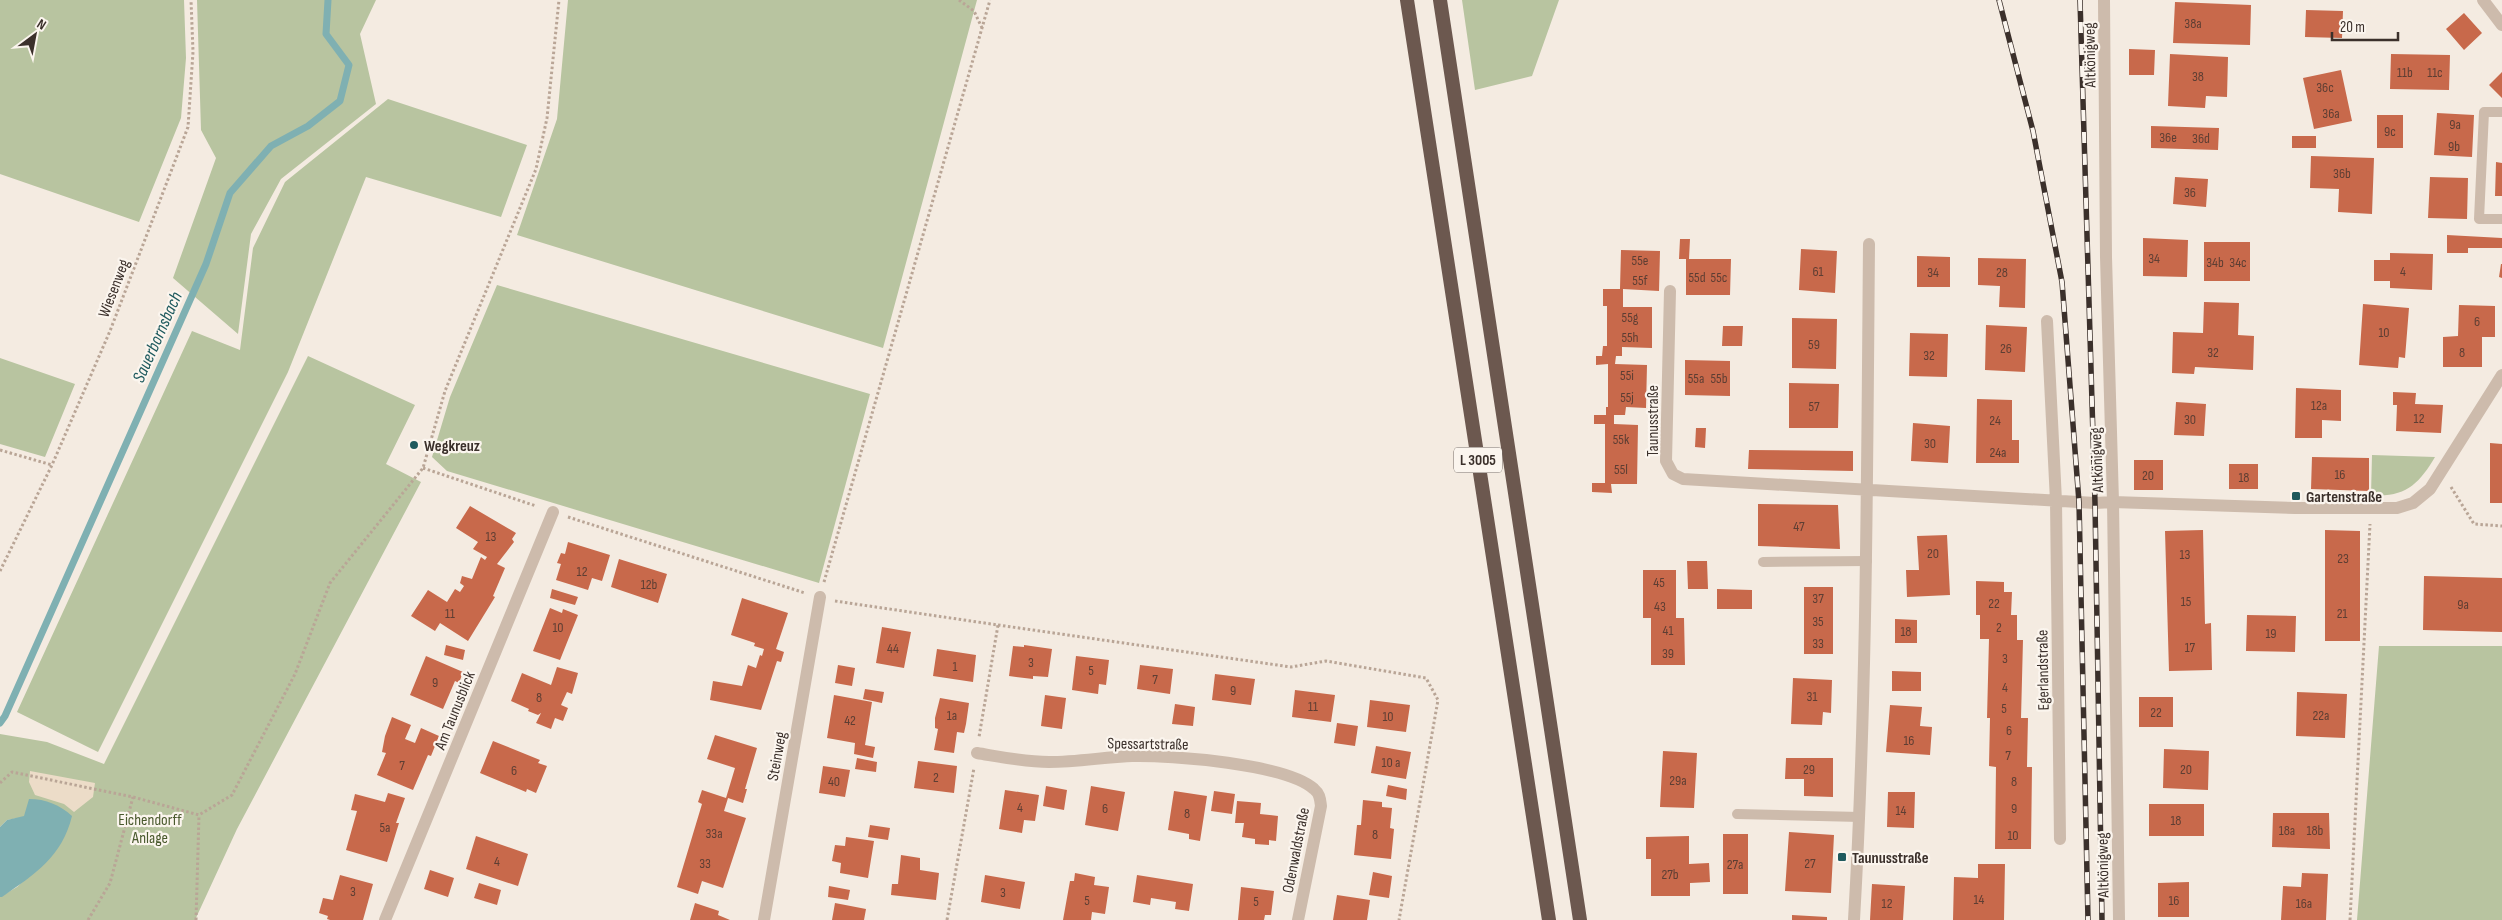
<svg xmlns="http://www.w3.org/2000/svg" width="2502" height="920" font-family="'Sofia Sans Condensed',sans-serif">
<rect width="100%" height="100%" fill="#f4ebe1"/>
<!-- green -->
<path fill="#b8c4a0" d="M0,0H184L186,58L181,118L139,222L0,174Z
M197,0H376L360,34L376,104L281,179L251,234L238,334L173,278L216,158L201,130Z
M568,0H977L883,348L517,235L557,119Z
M1462,0H1559L1532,76L1475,90Z
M388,99L527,145L501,217L366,177L288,372L98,752L17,712L192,331L240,350L253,248L285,182Z
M497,285L870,394L819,583L447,471L432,457L450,397Z
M308,356L415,405L386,464L421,482L237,829L195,920H0V897L17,887L30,875L24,817L7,820L0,827V734L47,742L104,764Z
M0,358L75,384L45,457L0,444Z
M2372,455L2435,457C2419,484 2405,498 2371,495Z
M2379,646H2502V920H2357Z"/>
<!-- plaza -->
<path fill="#ecdcc8" d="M30,771L95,783L93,797L74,812L64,804L35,795L29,782Z"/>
<!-- water -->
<path fill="#7fb0b2" d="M29,799C46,799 60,805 72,816C62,857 35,874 2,897H0V827L7,820L24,816Z"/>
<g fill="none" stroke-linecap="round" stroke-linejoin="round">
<!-- stream -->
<path stroke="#7fb0b2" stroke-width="7" d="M0,723L5,716L206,264L230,193L271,146L308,126L340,101L349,65L326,34L328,0"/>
</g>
<!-- building -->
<path fill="#c8694b" d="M2175,2L2251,5L2250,45L2173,43Z
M2306,10L2343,11L2342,38L2305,37Z
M2464,13L2482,33L2464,50L2446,29Z
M2129,49L2155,50L2154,75H2129Z
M2170,54L2228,57L2227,97L2206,96L2205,108L2168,106Z
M2391,54L2450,55L2449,90L2390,89Z
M2341,70L2352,121L2314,129L2303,78Z
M2502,72V98L2489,85Z
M2437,113L2474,115L2472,157L2434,155Z
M2377,115H2403V148H2377Z
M2151,126L2219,128L2218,150L2151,148Z
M2292,136H2316V148H2292Z
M2311,156L2374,158L2372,214L2338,212L2339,189L2310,188Z
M2496,162L2502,163V196H2495Z
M2175,177L2208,179L2206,207L2173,204Z
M2430,177L2468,178L2467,219L2428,218Z
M2447,235L2502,238V248H2468V253H2447Z
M2143,238L2188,240L2187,277L2143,276Z
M1680,239H1690L1689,259H1731L1730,295H1686V259H1679Z
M2204,242H2250V281H2204Z
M1801,249L1837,251L1835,293L1799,290Z
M1621,250L1660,251L1659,291L1623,289V307H1652V348L1622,347V356H1616L1615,364L1647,365L1646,408L1626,407L1625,415H1614V424L1638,425L1637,484H1611L1612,493L1592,492V483H1605V424H1594V415H1606V407H1608V364L1596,365V356H1602L1603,346H1607V306H1603V289H1620Z
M2390,253L2433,254L2432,290L2390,288V281H2374V260H2390Z
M1917,256L1950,257V287H1917Z
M1978,258L2026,259L2025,308L1999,307L2000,286L1978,285Z
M2501,264H2502V278L2499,277Z
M2204,302L2239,303L2238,335L2254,336L2253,370L2195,367L2194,374L2172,373L2173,332L2203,333Z
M2363,304L2409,308L2405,358L2399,357L2398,368L2359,365Z
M2459,305L2495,306V337H2482V367H2443V337L2458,336Z
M1792,318L1837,319L1836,369L1792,368Z
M1986,325L2027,327L2025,372L1985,370Z
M1723,326H1743L1742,346H1722Z
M1910,333L1948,334L1947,377L1909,376Z
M1685,360L1730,361V396L1685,395Z
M1789,383L1839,384L1838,428H1789Z
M2296,388L2341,390V421L2322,420V438H2295Z
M2393,392L2416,393L2415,404L2443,405L2441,433L2396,431L2397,405H2393Z
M1977,399L2012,400V440H2019V463H1976Z
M2176,402L2206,404L2204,436L2174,435Z
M1913,423L1950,426L1948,463L1911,461Z
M1696,428H1706L1705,448L1695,447Z
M2490,443L2502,444V503H2490Z
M1749,450L1853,451V471L1748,469Z
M2312,457L2369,458V491L2311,489Z
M2134,460H2163V490H2134Z
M2229,464H2258V489H2229Z
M1758,504L1838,505L1840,549L1758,546Z
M470,506L516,533L512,539L514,542L497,564L505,568L493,596L495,597L468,641L440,623L435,631L411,616L428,590L447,602L455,589L460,592L464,586L460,583L462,576L472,579L481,557L485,560L487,557L473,549L478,542L456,528Z
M2203,530L2205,624L2211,623L2212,670L2169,671L2165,531Z
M2325,530L2360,531V641H2325Z
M1947,535L1950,595L1907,597L1906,570H1919L1917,536Z
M568,542L610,555L602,581L592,578L588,590L556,580L561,564L557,563L561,553L565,554Z
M619,559L667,574L658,603L611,587Z
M1687,561H1707L1708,589H1688Z
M1643,570H1676V618H1684L1685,665H1651V618H1643Z
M2424,576L2502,578V632L2423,630Z
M1976,581L2004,582V592H2012L2011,615H2017V640H2023L2021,718H2028L2027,767H2032L2031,849H1995L1996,767L1989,766L1990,718H1987L1989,639H1980V615H1976Z
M1804,587H1833V654H1804Z
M552,589L578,597L575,605L550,598Z
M1717,589L1752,590V609H1717Z
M742,598L788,613L776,649L784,652L781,662L777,661L761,710L710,700L713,681L742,686L748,665L756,668L760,655L762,656L764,649L754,646L755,643L731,635Z
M550,608L562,613L563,609L578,615L560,660L533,651Z
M2247,615L2296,616L2295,652L2246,651Z
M1895,619L1917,620V643H1895Z
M882,627L911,632L904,668L876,663Z
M446,645L465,650L463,660L444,655Z
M1024,645L1052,649L1048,677L1033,676V679L1009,676L1013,646L1024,647Z
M937,649L976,655L973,682L933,676Z
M426,656L463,672L459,683L455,681L443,709L410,695Z
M1076,656L1109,660L1106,685L1099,684L1098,694L1072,690Z
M838,665L855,668L852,686L835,683Z
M1140,665L1173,669L1170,694L1137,689Z
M557,667L578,673L572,694L567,692L561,705L568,708L563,721L555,718L551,729L536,723L541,713L538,715L528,711L529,709L511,701L522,673L551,685Z
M1892,671L1921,672V691H1892Z
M1215,674L1255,679L1251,705L1212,700Z
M1793,678L1832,680L1831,713L1823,712L1822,725L1791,724Z
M865,689L884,692L882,703L863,699Z
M1295,690L1335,695L1331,722L1292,717Z
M2297,692L2347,694L2345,738L2296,736Z
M834,695L872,702L865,745L875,747L873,758L854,754L855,743L827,738Z
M1045,695L1066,698L1062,729L1041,726Z
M2139,697H2173V727H2139Z
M940,698L969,703L966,724L964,733L957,732L954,753L934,750L938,729L935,728V718Z
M1370,700L1410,705L1406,732L1367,727Z
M1175,704L1195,707L1193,726L1172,724Z
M1890,705L1922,707L1920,726L1932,727L1930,755L1886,752Z
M392,717L411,725L405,739L415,743L421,728L439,736L431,756L428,755L413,790L377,775L386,753L382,752L385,736Z
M1337,723L1358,726L1355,746L1334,743Z
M715,735L757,748L745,789H747L743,803L728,798L724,811L746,818L723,888L702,881L698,894L677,887L702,804L698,802L702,790L726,798L735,768L707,759Z
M493,741L540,760L538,763L547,766L536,793L527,789L526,792L480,773Z
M1376,746L1411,752L1406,779L1371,773Z
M2164,749L2209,751L2208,790L2163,788Z
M1663,751L1697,753L1694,808L1660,807Z
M857,758L877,762L876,772L855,769Z
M1786,758H1833V797L1804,796V779H1785Z
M918,761L957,766L954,793L914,788Z
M823,766L850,770L845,797L819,793Z
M1388,785L1407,789L1406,800L1386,796Z
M1046,786L1067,790L1064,810L1043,806Z
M1091,786L1125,792L1118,831L1085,825Z
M1005,790L1039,795L1035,821L1024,820L1022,833L999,829Z
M1174,791L1207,796L1200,841L1189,839V834L1168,830Z
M1214,791L1235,794L1232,814L1211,811Z
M1888,792H1915L1914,828L1887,827Z
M388,793L405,798L396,823H399L387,862L346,850L357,811L351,810L355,794L385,802Z
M1363,800L1382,802V807L1392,808L1390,828L1394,829L1391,859L1354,855L1357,825H1361Z
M1237,801L1261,803L1260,814L1278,816L1276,841L1269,840V845L1255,844V839L1242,837L1244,823H1235Z
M2149,804H2204V836H2149Z
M2273,813H2329L2330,849L2272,847Z
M870,825L890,828L888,840L868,837Z
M1789,832L1834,835L1831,893L1785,891Z
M1723,834H1748V894H1723Z
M476,836L528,854L518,886L466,869Z
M1689,836V864L1709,863L1710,882L1690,883V896H1651V859H1646V837Z
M846,837L874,841L868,878L840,873L841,863L832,861L835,845L845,846Z
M901,855L920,858V870L939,873L936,900L891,895L892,884H898Z
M1978,864H2005L2004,920H1953L1954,877L1978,878Z
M430,870L454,878L448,897L424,889Z
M1373,872L1392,876L1389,898L1369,895Z
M1075,873L1095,877L1094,885L1109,887L1105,914L1092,912L1091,920H1063L1070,881H1074Z
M2302,873L2328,874L2326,920H2281L2283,886L2301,887Z
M340,875L373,884L363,920H330L327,919L328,916L319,913L323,898L333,900Z
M985,875L1025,882L1020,909L981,902Z
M1137,875L1193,884L1189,911L1175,909L1176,902L1151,898L1150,905L1133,902Z
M2189,882V917H2158V883Z
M479,883L501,890L497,905L474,898Z
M1872,884L1905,886L1903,920H1870Z
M829,886L850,890L848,900L828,897Z
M1241,887L1274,891L1271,915H1265L1264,920H1238Z
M1337,895L1370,900L1367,920H1333Z
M695,903L719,911L718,915L730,920H690Z
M835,903L866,909L864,920H832Z
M1792,915L1827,917V920H1792Z"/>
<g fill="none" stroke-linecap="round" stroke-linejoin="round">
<!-- path -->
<path stroke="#b9a596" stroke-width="3" stroke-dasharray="2.5 2.5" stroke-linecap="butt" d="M959,0L974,11L983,30
M0,450L52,465
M423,468L536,506
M2451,487L2474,524L2502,526
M568,517L805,593
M0,571L52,465L110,331L188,127L193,52L191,0
M824,582L990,0
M835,601L998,625L979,737
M998,625L1291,667L1326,661L1426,678L1438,700L1399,920
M0,783L12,772L133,797L199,815L232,795L295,674L330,583L423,468L445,391L536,169L547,118L559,0
M88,920L110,883L133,797
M196,920L199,815
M947,920L974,768
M2350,920L2370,524"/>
<!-- service -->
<path stroke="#cdbbac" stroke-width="10" d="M2502,112H2484L2479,219H2502
M1763,562L1867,561
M1737,814L1860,817"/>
<!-- minor -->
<path stroke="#cdbbac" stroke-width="12" d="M2104,0L2106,257L2113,502L2119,920
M1670,291L1666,461L1673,474L1683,479L2095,503L2113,502L2295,508H2397L2413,503L2430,489L2502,375
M2047,321L2056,501L2060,839
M977,753C1001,757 1025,762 1049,762C1077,762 1105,757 1132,756C1171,755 1287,764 1314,789C1320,794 1320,799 1321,806L1298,920
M385,920L553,512
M764,920L820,597
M1854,920C1867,695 1867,469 1869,244"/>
<!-- tertiary -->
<path stroke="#cdbbac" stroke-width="12" d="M2483,0L2502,25"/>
<!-- trunk -->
<path stroke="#6c584f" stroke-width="14" d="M1407,0L1549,920
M1440,0L1580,920"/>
<defs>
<path id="rail" d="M1999,0L2033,131L2062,282L2079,502L2088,920
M2080,0L2095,503L2102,920"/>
</defs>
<!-- rail casing -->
<use href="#rail" stroke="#3b302b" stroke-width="5.5"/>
<!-- rail -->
<use href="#rail" stroke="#fbf5ee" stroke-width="4" stroke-dasharray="11" stroke-linecap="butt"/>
</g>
<!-- markers -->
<g fill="#1f5a5e" stroke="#fbf5ee" stroke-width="2">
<circle cx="414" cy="445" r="5"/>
<rect x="2291" y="491" width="10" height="10" rx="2.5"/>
<rect x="1837" y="852" width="10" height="10" rx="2.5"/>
</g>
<g text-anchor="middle" stroke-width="4.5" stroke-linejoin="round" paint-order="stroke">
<!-- number labels -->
<g font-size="14" fill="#5e3e33">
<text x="2193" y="28">38a</text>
<text x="2405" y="77">11b</text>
<text x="2435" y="77">11c</text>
<text x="2198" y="81">38</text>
<text x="2325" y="92">36c</text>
<text x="2331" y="118">36a</text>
<text x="2455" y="129">9a</text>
<text x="2390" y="136">9c</text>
<text x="2168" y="142">36e</text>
<text x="2201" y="143">36d</text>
<text x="2454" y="151">9b</text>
<text x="2342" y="178">36b</text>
<text x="2190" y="197">36</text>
<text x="2154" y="263">34</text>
<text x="1640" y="265">55e</text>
<text x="2215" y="267">34b</text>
<text x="2238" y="267">34c</text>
<text x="1818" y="276">61</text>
<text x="2403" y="276">4</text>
<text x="1933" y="277">34</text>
<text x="2002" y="277">28</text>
<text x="1697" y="282">55d</text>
<text x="1719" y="282">55c</text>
<text x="1640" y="285">55f</text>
<text x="1630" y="322">55g</text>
<text x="2477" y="326">6</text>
<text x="2384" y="337">10</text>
<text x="1630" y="342">55h</text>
<text x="1814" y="349">59</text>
<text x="2006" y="353">26</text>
<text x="2213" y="357">32</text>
<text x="2462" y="357">8</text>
<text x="1929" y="360">32</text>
<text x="1627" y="380">55i</text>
<text x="1696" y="383">55a</text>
<text x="1719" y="383">55b</text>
<text x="1627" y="402">55j</text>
<text x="2319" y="410">12a</text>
<text x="1814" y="411">57</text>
<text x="2419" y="423">12</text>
<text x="2190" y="424">30</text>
<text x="1995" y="425">24</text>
<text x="1621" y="444">55k</text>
<text x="1930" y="448">30</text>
<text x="1998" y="457">24a</text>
<text x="1621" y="474">55l</text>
<text x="2340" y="479">16</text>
<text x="2148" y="480">20</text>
<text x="2244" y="482">18</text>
<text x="1799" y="531">47</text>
<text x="491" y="541">13</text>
<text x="1933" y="558">20</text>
<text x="2185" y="559">13</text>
<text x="2343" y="563">23</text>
<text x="582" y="576">12</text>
<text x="1659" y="587">45</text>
<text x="649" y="589">12b</text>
<text x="1818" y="603">37</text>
<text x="2186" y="606">15</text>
<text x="1994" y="608">22</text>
<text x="2463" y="609">9a</text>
<text x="1660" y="611">43</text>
<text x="450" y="618">11</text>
<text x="2342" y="618">21</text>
<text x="1818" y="626">35</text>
<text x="558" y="632">10</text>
<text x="1999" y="632">2</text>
<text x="1668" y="635">41</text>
<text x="1906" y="636">18</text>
<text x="2271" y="638">19</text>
<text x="1818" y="648">33</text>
<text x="2190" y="652">17</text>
<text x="893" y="653">44</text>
<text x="1668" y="658">39</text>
<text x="2005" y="663">3</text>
<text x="1031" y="667">3</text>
<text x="955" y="671">1</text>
<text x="1091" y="675">5</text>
<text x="1155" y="684">7</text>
<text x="435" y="687">9</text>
<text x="2005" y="692">4</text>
<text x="1233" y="695">9</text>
<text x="1812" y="701">31</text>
<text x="539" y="702">8</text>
<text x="1313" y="711">11</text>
<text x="2004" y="713">5</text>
<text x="2156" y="717">22</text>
<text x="952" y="720">1a</text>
<text x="2321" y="720">22a</text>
<text x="1388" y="721">10</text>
<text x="850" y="725">42</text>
<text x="2009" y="735">6</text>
<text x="1909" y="745">16</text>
<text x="2008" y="760">7</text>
<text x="1391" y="767">10 a</text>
<text x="402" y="770">7</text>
<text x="1809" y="774">29</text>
<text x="2186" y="774">20</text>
<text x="514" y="775">6</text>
<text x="936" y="782">2</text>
<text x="1678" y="785">29a</text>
<text x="834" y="786">40</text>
<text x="2014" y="786">8</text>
<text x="1020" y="812">4</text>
<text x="1105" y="813">6</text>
<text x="2014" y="813">9</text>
<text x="1901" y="815">14</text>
<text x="1187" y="818">8</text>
<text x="2176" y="825">18</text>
<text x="385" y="832">5a</text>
<text x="2287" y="835">18a</text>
<text x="2315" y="835">18b</text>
<text x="714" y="838">33a</text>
<text x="1375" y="839">8</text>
<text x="2013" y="840">10</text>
<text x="497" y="866">4</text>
<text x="705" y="868">33</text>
<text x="1810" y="868">27</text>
<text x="1735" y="869">27a</text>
<text x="1670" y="879">27b</text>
<text x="353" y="896">3</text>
<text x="1003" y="897">3</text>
<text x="1979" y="904">14</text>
<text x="1087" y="905">5</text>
<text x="2174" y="905">16</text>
<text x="1256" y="906">5</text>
<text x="1887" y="908">12</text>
<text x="2304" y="908">16a</text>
</g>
<!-- shield labels -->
<rect fill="#fbf5ee" stroke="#756b66" stroke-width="1" x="1454" y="447.5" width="48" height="25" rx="4"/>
<g font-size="15" font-weight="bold" fill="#3b302b">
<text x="1478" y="465">L 3005</text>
</g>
<!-- street labels -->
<g font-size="16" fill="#3b302b" stroke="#fbf5ee">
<text transform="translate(2089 55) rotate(-91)" y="6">Altkönigweg</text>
<text transform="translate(113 288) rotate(-69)" y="6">Wiesenweg</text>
<text transform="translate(1652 421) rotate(-90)" y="6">Taunusstraße</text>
<text transform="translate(2096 460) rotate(-92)" y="6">Altkönigweg</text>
<text transform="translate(2042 670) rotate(-91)" y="6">Egerlandstraße</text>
<text transform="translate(454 710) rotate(-68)" y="6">Am Taunusblick</text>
<text transform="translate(1148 743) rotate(1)" y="6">Spessartstraße</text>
<text transform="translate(776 756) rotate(-80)" y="6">Steinweg</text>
<text transform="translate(1295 850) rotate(-79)" y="6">Odenwaldstraße</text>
<text transform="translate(2102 865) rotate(-91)" y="6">Altkönigweg</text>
</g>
<!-- poi labels -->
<g font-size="16" font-weight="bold" fill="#3b302b" stroke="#fbf5ee" text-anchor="start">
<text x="424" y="451">Wegkreuz</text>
<text x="2306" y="502">Gartenstraße</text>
<text x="1852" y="863">Taunusstraße</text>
</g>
<!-- park labels -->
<g font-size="16" fill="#4a5a2e" stroke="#fbf5ee">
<text x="150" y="825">Eichendorff<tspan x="150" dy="18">Anlage</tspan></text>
</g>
<!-- water labels -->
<g font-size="18" font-style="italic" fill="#1f5a5e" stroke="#fbf5ee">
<text transform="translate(157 337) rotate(-66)" y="6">Sauerbornsbach</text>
</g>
</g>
<!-- north arrow -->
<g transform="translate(35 35) rotate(32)" stroke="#fbf5ee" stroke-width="4" paint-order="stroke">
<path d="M0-4L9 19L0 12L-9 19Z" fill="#3b302b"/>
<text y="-8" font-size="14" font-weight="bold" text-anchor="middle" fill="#3b302b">N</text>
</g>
<!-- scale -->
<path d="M2332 32v8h66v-8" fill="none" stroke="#3b302b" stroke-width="2.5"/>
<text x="2340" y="32" font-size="15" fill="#3b302b" stroke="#fbf5ee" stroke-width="4" paint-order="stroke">20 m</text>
</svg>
